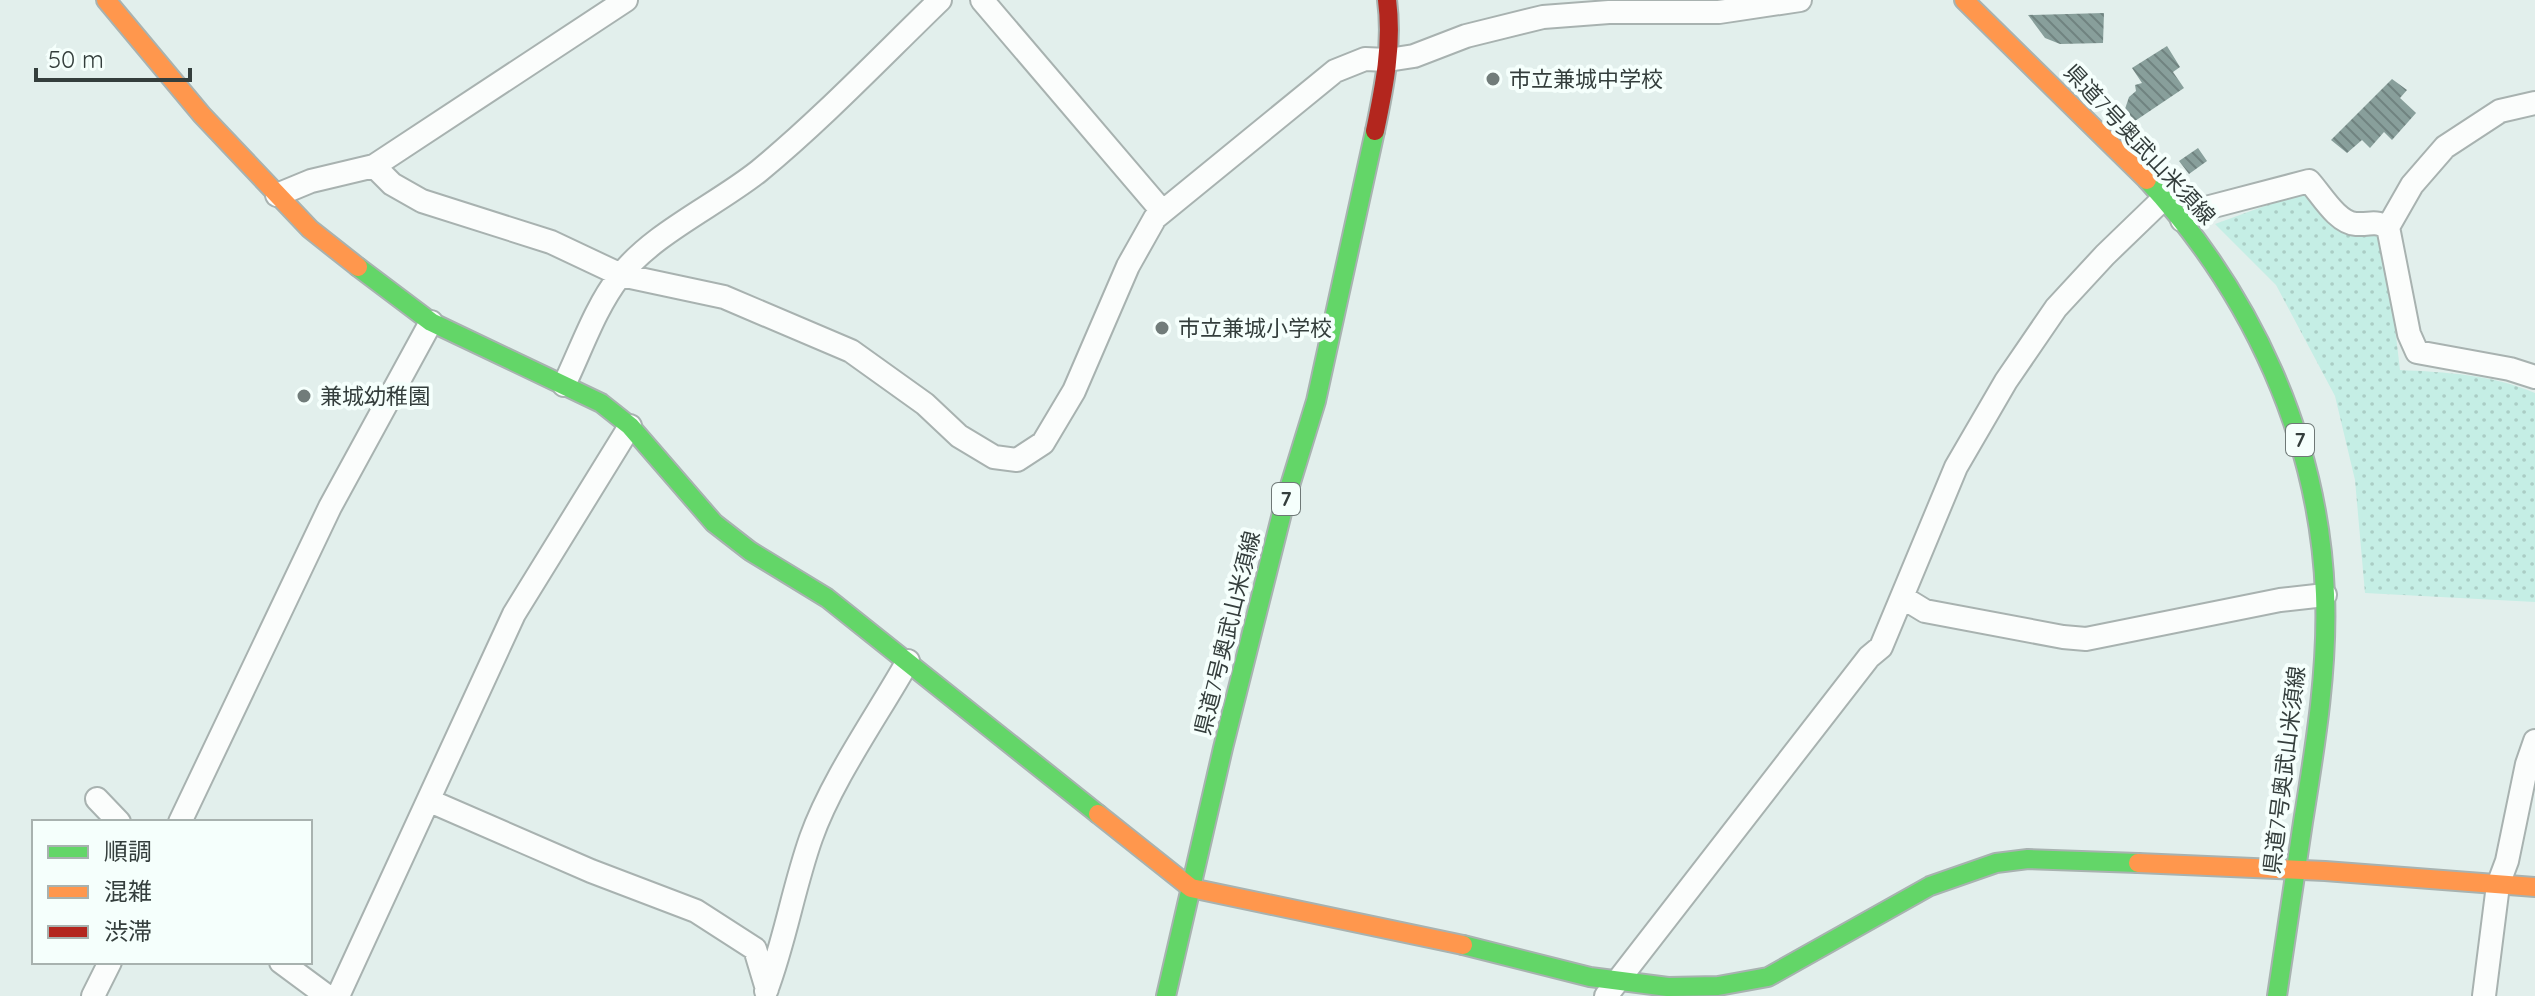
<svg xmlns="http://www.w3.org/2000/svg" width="2535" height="996" font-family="Quicksand,'Noto Sans JP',sans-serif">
<defs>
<pattern id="grass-dots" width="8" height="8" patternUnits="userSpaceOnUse" patternTransform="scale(2)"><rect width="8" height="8" fill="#c5eee5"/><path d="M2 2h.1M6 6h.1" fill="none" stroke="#aacdc5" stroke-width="1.8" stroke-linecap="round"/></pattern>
<pattern id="building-back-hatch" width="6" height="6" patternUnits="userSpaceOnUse" patternTransform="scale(2)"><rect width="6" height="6" fill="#889f9b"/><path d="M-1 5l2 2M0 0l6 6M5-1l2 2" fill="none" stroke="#708380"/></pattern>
</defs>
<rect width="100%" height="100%" fill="#e2efec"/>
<!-- grass -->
<path fill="url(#grass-dots)" d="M2309,190L2335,220L2356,235L2384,233L2400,370C2445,372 2493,375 2535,393V602L2365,593L2355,480L2335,396L2276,285L2215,224Z"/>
<!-- building -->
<path fill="url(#building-back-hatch)" d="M2104,13L2103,43L2060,44L2045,38L2028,15Z
M2167,46L2180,67L2173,72L2184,88L2135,121L2125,109L2129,97L2136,91L2135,85L2142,83L2132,68Z
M2392,79L2407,90L2400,98L2416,113L2392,140L2384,132L2370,148L2362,140L2347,153L2331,140Z
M2198,148L2207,161L2189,174L2179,161Z"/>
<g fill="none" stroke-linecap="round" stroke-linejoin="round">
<defs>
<path id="street" d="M982,0L1162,211
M374,166L392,184L422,201L551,242L621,275L724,297L851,351L925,404L959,436L994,457L1017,460L1043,443L1074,391L1128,266L1155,218L1335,71L1365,59L1388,60L1414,56L1466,36L1543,17L1609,12H1719L1800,0
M277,195L311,181L374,166L626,0
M2182,220L2206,208L2309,181C2321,194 2337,223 2356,224C2372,225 2371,220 2388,227L2412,185L2445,147L2500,111L2535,103
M2388,227L2409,334L2417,352L2510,369L2535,377
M564,385C581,350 595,308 619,277C653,233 715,206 759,171C823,118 880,58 940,0
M1902,597L1925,611L2063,637L2086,639L2280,600L2325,595
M97,799L119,822
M430,801L591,871L696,911L755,949L767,989
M180,822L330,507L431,322
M281,962L327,996
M766,991C785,941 793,889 811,838C832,779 877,716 908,661
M93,996L110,962
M338,996L514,614L630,426
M1606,996L1869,657L1881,647L1956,467L2006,381L2056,308L2105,255L2163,199
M2484,996L2498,885L2507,861L2527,764L2535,741"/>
<path id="fast" d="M2147,180C2252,294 2319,439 2325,594C2328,670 2315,747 2303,822C2294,880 2286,938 2277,996
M358,267L431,322L601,403L630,426L714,523L750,551L827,598L1098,814
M1463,945L1590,977L1668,987L1718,986L1768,977L1930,886L1996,863L2028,859L2138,863
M1166,996L1223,748L1284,505L1316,401L1375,131"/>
<path id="slow" d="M106,0L202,115L310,229L358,267
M1964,0L2147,180
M1098,814L1191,888L1463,945
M2138,863L2325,871L2535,887"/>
<path id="jam" d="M1375,131C1384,88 1393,44 1387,0"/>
</defs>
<!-- street casing -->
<use href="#street" stroke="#a8b2b0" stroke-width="26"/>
<!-- fast casing -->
<use href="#fast" stroke="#a8b2b0" stroke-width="22"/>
<!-- slow casing -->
<use href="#slow" stroke="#a8b2b0" stroke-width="22"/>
<!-- jam casing -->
<use href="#jam" stroke="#a8b2b0" stroke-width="22"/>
<!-- street -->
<use href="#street" stroke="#fbfdfc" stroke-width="22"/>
<!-- fast -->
<use href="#fast" stroke="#63d668" stroke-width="18"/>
<!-- slow -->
<use href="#slow" stroke="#ff974d" stroke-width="18"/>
<!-- jam -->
<use href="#jam" stroke="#b3261e" stroke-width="18"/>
</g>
<!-- markers -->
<g fill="#717c7a" stroke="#f5fffc" stroke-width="3">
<circle cx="1493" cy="79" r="8"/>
<circle cx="1162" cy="328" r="8"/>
<circle cx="304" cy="396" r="8"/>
</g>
<g text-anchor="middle" stroke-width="8" stroke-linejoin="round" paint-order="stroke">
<!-- shield labels -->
<g fill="#f5fffc" stroke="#6e7876" stroke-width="2">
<rect x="2286" y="424" width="28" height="32" rx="6"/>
<rect x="1272" y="483" width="28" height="32" rx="6"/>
</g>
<g font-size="20" font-weight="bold" fill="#343e3c">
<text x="2300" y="447">7</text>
<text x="1286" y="506">7</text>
</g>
<!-- poi labels -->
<g font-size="22" fill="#343e3c" stroke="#f5fffc" text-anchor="start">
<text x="1509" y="87">市立兼城中学校</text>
<text x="1178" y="336">市立兼城小学校</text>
<text x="320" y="404">兼城幼稚園</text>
</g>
<!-- street labels -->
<g font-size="22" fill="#343e3c" stroke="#f5fffc">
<text transform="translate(2140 144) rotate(47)" y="8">県道7号奥武山米須線</text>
<text transform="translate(1227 633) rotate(-76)" y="8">県道7号奥武山米須線</text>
<text transform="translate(2284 770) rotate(-83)" y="8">県道7号奥武山米須線</text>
</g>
</g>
<!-- legend -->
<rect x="32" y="820" width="280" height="144" fill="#f5fffc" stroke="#a8b2af" stroke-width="2"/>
<rect x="48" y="846" width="40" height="12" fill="#63d668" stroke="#a8b2af" stroke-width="2"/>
<text x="104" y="860" font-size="24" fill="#343e3c">順調</text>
<rect x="48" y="886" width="40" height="12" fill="#ff974d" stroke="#a8b2af" stroke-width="2"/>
<text x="104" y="900" font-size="24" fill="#343e3c">混雑</text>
<rect x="48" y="926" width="40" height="12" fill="#b3261e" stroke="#a8b2af" stroke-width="2"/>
<text x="104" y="940" font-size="24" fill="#343e3c">渋滞</text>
<!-- scale -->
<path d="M36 68v12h154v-12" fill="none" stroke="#343e3c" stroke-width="4"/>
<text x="48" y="68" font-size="24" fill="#343e3c" stroke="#f5fffc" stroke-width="6" paint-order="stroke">50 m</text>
</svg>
